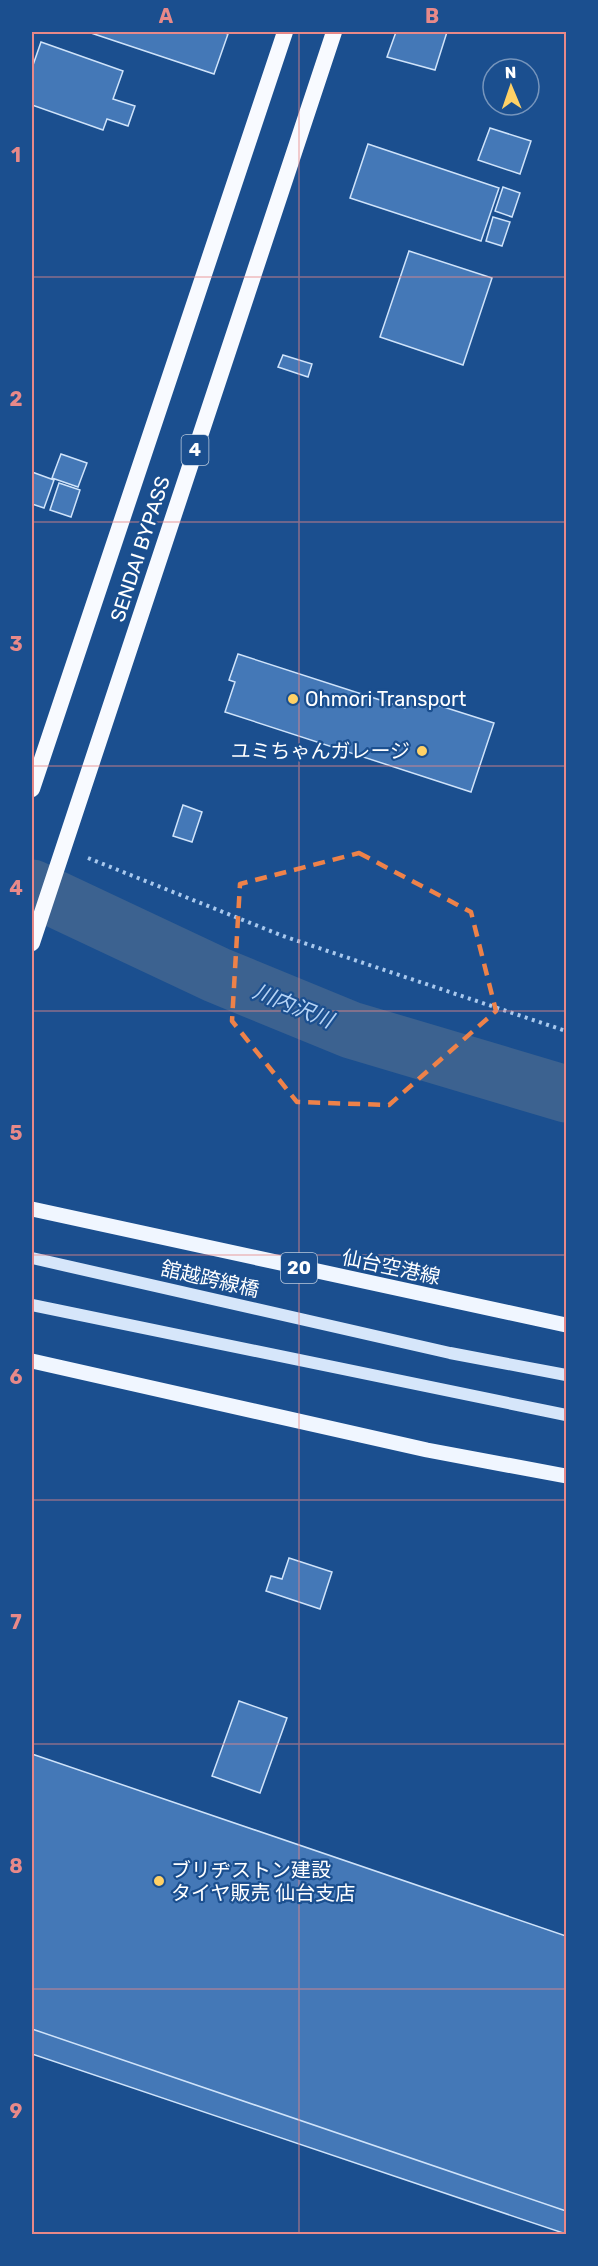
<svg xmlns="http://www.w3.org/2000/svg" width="598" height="2266" font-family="Rubik,'Noto Sans JP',sans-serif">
<rect width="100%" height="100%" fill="#1b4f8f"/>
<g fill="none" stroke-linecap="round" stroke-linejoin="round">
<!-- river -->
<path stroke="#3c6290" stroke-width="57" d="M32,888L217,975L351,1030L566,1094"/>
</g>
<!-- building -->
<path fill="#4478b7" stroke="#cfe3fa" stroke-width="1.5" d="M88,32H222L228,34L214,74Z
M396,32H447L435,70L387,57Z
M41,42L123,71L113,99L135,106L128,126L107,119L103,130L32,105V68Z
M490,128L531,141L520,174L478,160Z
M368,144L499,188L481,241L350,198Z
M503,187L520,193L512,217L495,211Z
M493,217L510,222L502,246L486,241Z
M409,251L492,278L463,365L380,337Z
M283,355L312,364L308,377L278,367Z
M61,454L87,463L78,487L52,478Z
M32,472L54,480L44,508L32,504Z
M59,483L80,490L71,517L50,510Z
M238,654L405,708L409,696L494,723L471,792L225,712L235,682L229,680Z
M183,805L202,812L192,842L173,836Z
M289,1558L332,1572L320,1609L266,1591L271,1576L282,1579Z
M239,1701L287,1718L260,1793L212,1776Z
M32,1754L566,1936V2211L32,2029Z
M32,2029L566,2211V2234L32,2054Z"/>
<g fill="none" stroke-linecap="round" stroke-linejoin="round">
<!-- path -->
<path stroke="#a9c9ee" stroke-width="4" stroke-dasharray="3 4.5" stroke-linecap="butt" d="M88,858L283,936L566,1031"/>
<!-- secondary -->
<path stroke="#d6e6fa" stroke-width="12" d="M32,1258L450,1353L566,1375
M32,1305L566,1415"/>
<!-- primary -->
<path stroke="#f0f6ff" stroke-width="15" d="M32,1209L566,1325
M32,1361L427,1450L566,1476"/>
<!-- trunk -->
<path stroke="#f8faff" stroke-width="16" d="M32,789L285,32
M32,943L334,32"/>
</g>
<!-- marked area -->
<path fill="none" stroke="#ee8249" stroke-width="4.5" stroke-dasharray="12 8" stroke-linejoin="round" d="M359,853L471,912L496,1011L389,1105L297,1102L232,1021L240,884Z"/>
<!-- grid -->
<path fill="none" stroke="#e88989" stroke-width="1.5" stroke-opacity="0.55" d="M299,32V2234M32,277H566M32,522H566M32,766H566M32,1011H566M32,1255H566M32,1500H566M32,1744H566M32,1989H566"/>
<!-- markers -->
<g fill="#ffd166" stroke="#1b4f8f" stroke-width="2">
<circle cx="293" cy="699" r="6"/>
<circle cx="422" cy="751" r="6"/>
<circle cx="159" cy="1881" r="6"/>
</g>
<g text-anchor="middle" stroke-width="4.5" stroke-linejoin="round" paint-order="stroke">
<!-- shield labels -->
<g fill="#1b4f8f" stroke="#bbcadd" stroke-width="1.5">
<rect x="181.5" y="435" width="27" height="30" rx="4.5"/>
<rect x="281" y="1253" width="36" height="30" rx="4.5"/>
</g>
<g font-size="18" font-weight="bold" fill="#fff">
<text x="195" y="456">4</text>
<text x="299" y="1274">20</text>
</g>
<!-- street labels -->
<g font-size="20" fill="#fff" stroke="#1b4f8f">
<text transform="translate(140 549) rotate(-72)" y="7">SENDAI BYPASS</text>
<text transform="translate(391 1267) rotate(12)" y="7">仙台空港線</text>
<text transform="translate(210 1279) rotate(13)" y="7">舘越跨線橋</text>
</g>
<!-- poi labels -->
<g font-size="20" fill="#fff" stroke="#1b4f8f" text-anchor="start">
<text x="305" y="706">Ohmori Transport</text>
<text x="410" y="758" text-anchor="end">ユミちゃんガレージ</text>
<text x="171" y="1877">ブリヂストン建設<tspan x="171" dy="23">タイヤ販売 仙台支店</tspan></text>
</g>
<!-- water labels -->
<g font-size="21" font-style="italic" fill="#b5d3f5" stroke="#1b4f8f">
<text transform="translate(293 1006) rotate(22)" y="7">川内沢川</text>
</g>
</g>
<!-- border -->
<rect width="598" height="2266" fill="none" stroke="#1b4f8f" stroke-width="66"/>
<!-- north arrow -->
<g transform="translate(511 87) rotate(358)"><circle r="28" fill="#1b4f8f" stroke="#7695bc" stroke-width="1.5"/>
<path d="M0-4.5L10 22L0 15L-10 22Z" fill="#ffd166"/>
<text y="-9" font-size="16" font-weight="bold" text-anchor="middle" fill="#ffffff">N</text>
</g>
<rect x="33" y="33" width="532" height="2200" fill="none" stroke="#e88989" stroke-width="2"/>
<g font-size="20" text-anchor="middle" font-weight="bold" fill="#e88989">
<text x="166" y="23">A</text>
<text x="432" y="23">B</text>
<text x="16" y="162">1</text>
<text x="16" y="406">2</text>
<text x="16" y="651">3</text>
<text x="16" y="895">4</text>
<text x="16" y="1140">5</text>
<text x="16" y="1384">6</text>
<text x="16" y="1629">7</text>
<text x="16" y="1873">8</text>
<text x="16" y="2118">9</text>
</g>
</svg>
